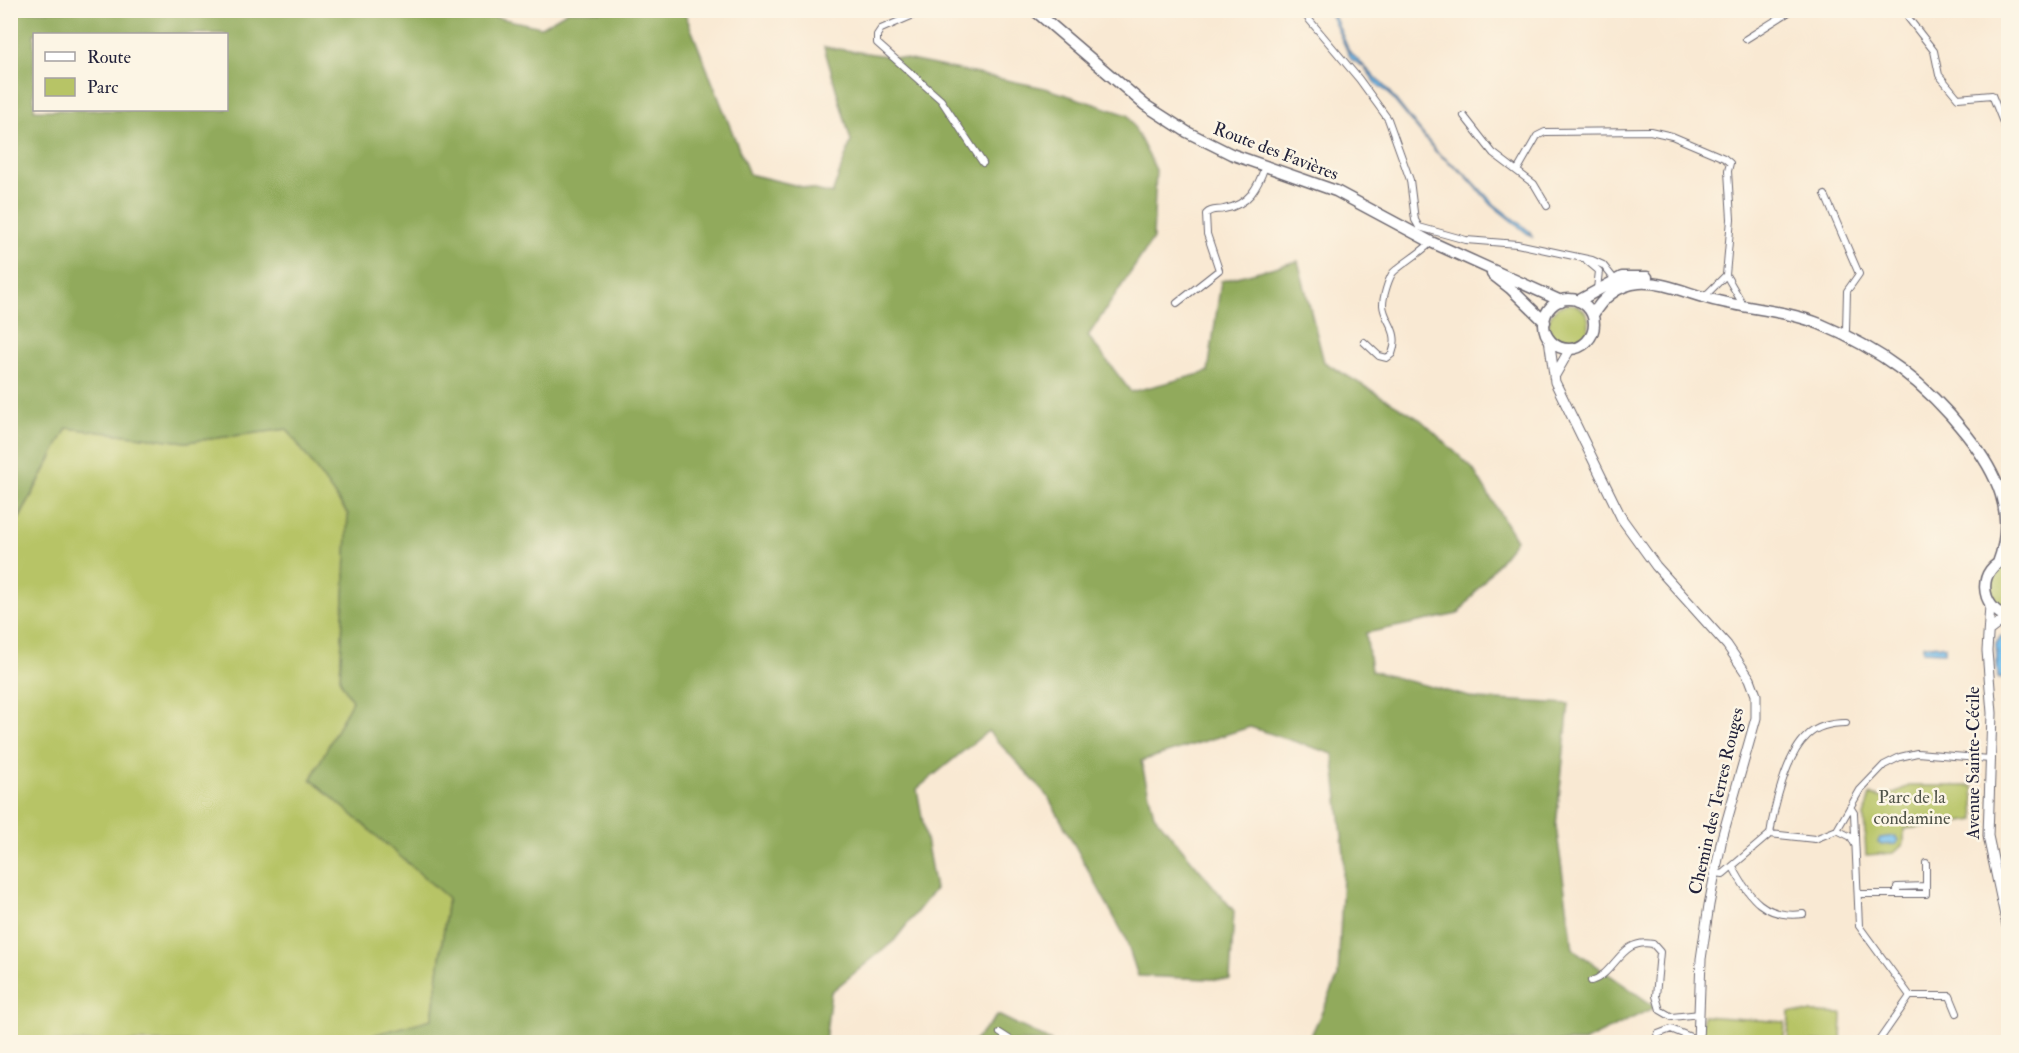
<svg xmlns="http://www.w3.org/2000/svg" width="2019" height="1053" font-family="'IM FELL Double Pica',serif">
<rect width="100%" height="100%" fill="#fcf5e5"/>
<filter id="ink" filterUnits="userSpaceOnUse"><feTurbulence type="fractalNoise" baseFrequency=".0167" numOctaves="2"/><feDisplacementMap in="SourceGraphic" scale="12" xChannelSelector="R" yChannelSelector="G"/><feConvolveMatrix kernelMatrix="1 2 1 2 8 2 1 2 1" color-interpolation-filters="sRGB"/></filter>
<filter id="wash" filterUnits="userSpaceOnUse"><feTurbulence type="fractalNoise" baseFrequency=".008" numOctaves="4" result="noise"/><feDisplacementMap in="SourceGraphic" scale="24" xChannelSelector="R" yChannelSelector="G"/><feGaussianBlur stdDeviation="1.35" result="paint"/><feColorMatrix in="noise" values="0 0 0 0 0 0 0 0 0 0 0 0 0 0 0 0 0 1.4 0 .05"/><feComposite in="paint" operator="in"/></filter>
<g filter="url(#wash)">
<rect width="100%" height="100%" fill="#f9e9d3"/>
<!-- green -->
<path fill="#b7c466" stroke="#6c7350" stroke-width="1.5" d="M1549 324a20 20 0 1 1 40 0a20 20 0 1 1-40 0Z
M67,428L186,442L288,429L348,514L340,680L352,701L311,779L448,897L432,1019L348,1042H11L10,509L20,518Z
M2008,565V610C1986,601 1986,574 2008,565Z
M1909,786H1973L1975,820L1904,829V844L1894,853L1866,855L1864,816L1870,795L1883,798Z
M1789,1012L1842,1014L1841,1042H1788Z
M1703,1016L1785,1022L1784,1042H1701Z"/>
<!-- forest -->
<path fill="#91aa5b" stroke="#5a664b" stroke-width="1.5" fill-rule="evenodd" d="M462,10L541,27L568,11H684L749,174L832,194L851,141L824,47L901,58L1045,88L1128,115L1156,170L1153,239L1088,336L1131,392L1208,372L1221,281L1298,261L1324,362L1421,420L1473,469L1516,540L1458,614L1366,633L1371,671L1477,699L1569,704L1556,826L1573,949L1655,1007L1584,1042H1308L1338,977L1344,854L1333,754L1250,727L1141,761L1154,815L1234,911L1230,980L1138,976L1125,937L1047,795L988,731L917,789L935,889L894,941L831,992L825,1042H348L432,1019L448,898L311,779L352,701L340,680L348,514L287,429L186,442L67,428L19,518L11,509L10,11ZM34,34H226V110H34Z
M998,1015L1051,1041V1042H973Z"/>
<!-- water -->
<path fill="#76c0ef" stroke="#4c7195" stroke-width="1.5" d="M1329,11H1332L1349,51L1387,89L1437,152L1468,176L1495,205L1529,231L1533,238L1492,205L1465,175L1436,152L1387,92L1377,84L1364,67L1351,59Z
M2001,636L2008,639V677L1998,678L1996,644Z
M1923,645L1945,646V652L1923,651Z
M1895,836L1898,840L1896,844L1881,845L1878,842L1880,838Z"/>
</g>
<g filter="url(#ink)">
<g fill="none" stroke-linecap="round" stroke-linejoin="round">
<defs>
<path id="street" d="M925,10L881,29L877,35V43L941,100L983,163
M1301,10L1359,79L1388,119L1410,180L1415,220L1419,227L1466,240L1517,244L1592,260L1603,265L1615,280L1614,283
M1906,10L1909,19L1934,51L1939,75L1958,98L1992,95L2008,135
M1746,39L1792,10
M1464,116L1493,153L1534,184L1547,206
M1517,171L1537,136L1545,132L1650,131L1672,136L1724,158L1730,163L1728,171L1731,219L1726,275
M1825,195L1859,274L1847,291L1846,330
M1587,261L1599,271L1597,289
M1726,275L1741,301
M1707,294L1726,275
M1177,303L1219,270L1207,234L1206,214C1212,208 1217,211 1224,209C1249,205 1258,187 1265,166
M1364,342L1379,356L1387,358L1392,354C1401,330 1384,322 1383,305C1383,297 1388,281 1392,274C1395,268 1423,252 1431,242
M1850,807L1854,813L1859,926L1910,996
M1837,830L1851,837L1855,845
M1770,834C1774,807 1786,755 1807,736C1817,726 1832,723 1846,723
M1733,867C1749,898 1765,919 1803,914
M1715,873L1723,874L1770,834L1815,839L1837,830L1860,790L1884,765L1900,757L1917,753L1990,759
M1858,894H1926V863
M1897,894V887L1926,886
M1591,981C1616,974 1620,937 1653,944L1660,952L1656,996L1660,1010L1672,1017L1700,1014
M1910,996H1950L1957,1013
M1000,1033L1014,1042
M1654,1042L1658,1034L1671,1029L1698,1040
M1878,1042L1910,996"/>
<path id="secondary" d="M1549,339L1555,382L1622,519L1656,566L1727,645L1750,679L1756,695V718L1722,838L1709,905L1701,959L1698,1042
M1554,377L1570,349
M1990,605L1987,651L1992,713L1988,836L2008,930
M1990,630L2007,617"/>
<path id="primary" d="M1034,10L1145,105L1187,132L1231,154L1336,191L1431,242L1561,301
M1492,274L1510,288L1545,322
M1544 324a25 25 0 1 1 50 0a25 25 0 1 1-50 0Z
M1578,301L1622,277H1647
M1593,315C1602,298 1618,285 1639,283C1664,281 1693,296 1718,301C1751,309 1788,311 1820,324C1880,349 1926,383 1966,434C1997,473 2017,513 1998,563
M2008,559C1976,567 1979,608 2008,617"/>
</defs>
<!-- street casing -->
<use href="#street" stroke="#6d6870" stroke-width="8"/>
<!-- secondary casing -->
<use href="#secondary" stroke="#6d6870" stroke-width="11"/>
<!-- primary casing -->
<use href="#primary" stroke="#6d6870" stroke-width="13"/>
<!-- street -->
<use href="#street" stroke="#fff" stroke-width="6"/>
<!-- secondary -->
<use href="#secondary" stroke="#fff" stroke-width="9"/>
<!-- primary -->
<use href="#primary" stroke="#fff" stroke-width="10"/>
</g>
</g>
<g text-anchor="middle" stroke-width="5" stroke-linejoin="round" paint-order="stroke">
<!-- street labels -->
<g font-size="18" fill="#22223b" stroke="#fcf5e5">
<text transform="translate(1276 151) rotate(21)" y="6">Route des Favières</text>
<text transform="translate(1973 763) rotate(-90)" y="6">Avenue Sainte-Cécile</text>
<text transform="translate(1716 801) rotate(-77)" y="6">Chemin des Terres Rouges</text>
</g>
<!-- park labels -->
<g font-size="18" fill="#4f5348" stroke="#fcf5e5">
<text x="1912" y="803">Parc de la<tspan x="1912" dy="21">condamine</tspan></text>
</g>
</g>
<!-- margin -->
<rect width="2019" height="1053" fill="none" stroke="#fcf5e5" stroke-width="36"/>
<!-- legend -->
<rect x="33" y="33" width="195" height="78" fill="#fcf5e5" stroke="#a5a1a1" stroke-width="1.5"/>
<rect x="45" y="52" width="30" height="9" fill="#ffffff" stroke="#a5a1a1" stroke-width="1.5"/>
<text x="87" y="63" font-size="18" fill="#22223b">Route</text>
<rect x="45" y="78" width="30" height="18" fill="#b7c466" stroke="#a5a1a1" stroke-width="1.5"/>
<text x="87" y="93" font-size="18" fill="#22223b">Parc</text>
</svg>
